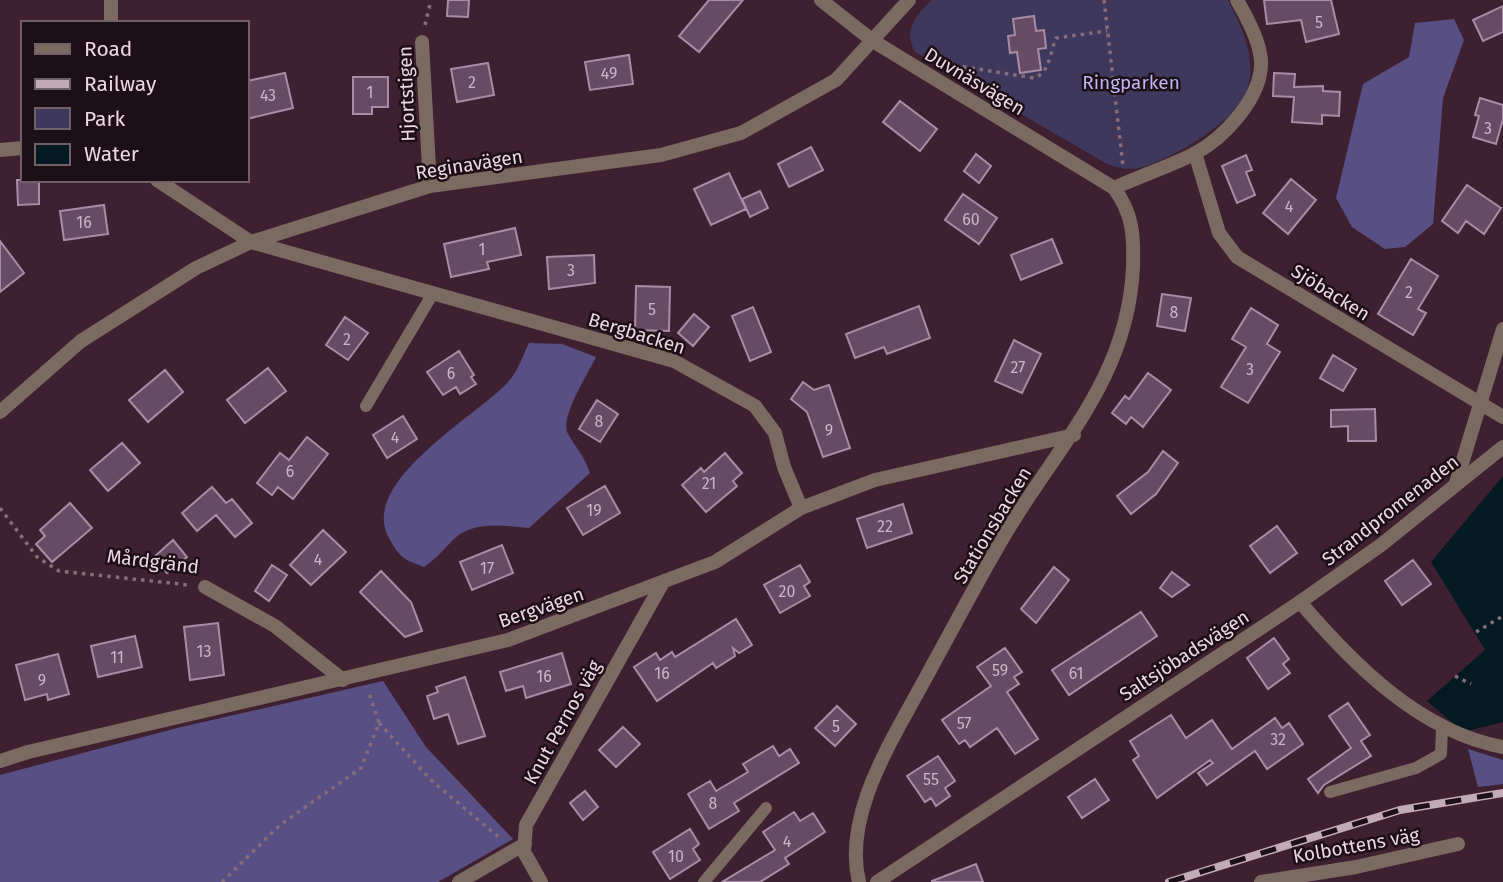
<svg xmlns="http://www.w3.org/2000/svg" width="1503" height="882" font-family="'Fira Sans',sans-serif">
<rect width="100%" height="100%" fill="#3f2030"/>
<!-- green -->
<path fill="#3e395c" d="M931,0H1228C1242,28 1256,56 1248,87C1240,120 1174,157 1143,167C1131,171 1119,168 1107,164L915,52C903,29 915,18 931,0Z"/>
<!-- forest -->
<path fill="#585084" d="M1454,19L1464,40L1443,98L1433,224L1405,247L1385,249L1352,227L1336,198L1363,84L1409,57L1415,23Z
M529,343L562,344L596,357C588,374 559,418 568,434C576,448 585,457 590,473L529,528C504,526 473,520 453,540C443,550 436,559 424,567C403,559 400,558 389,538C357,482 480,414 509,381C518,371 523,355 529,343Z
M383,681L426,747L513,839L438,882H0V775L177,728Z
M1468,749L1503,760V784L1478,787Z"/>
<!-- water -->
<path fill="#041a23" d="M1503,476V722L1463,732L1427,701L1485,650L1431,562Z"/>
<!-- building -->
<path fill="#674b65" stroke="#aa8ba7" stroke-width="2" d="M448,0H469L468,17L447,16Z
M709,0H743L699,52L679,36Z
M1264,0H1331L1339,34L1306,42L1301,20L1267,24Z
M1503,6V32L1483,41L1473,20Z
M1034,16L1036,31L1044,30L1046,48L1038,49L1041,70L1020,73L1017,52L1010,53L1008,36L1015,35L1013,19Z
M629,55L633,84L590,90L585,62Z
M488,63L494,95L457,102L451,69Z
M285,73L293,108L247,119V81Z
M1274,73L1295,74L1294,87L1323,86V91L1340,92L1339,116L1322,115V124L1292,122L1294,97L1273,96Z
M353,77H388V107H372V114H353Z
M1480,98L1503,105V119L1496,144L1473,137L1479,116L1475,115Z
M900,101L937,129L920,151L883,122Z
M811,147L823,170L789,187L778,164Z
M976,154L991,166L979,183L964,171Z
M1246,155L1252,170L1246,172L1255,195L1237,203L1222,166Z
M729,173L746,209L711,225L694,189Z
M1291,179L1316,200L1288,234L1263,213Z
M17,180H39V204L18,205Z
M1467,185L1501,208L1484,234L1466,221L1458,233L1442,221Z
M760,191L768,208L750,217L742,199Z
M963,194L997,218L979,244L945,220Z
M104,205L108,234L64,240L60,211Z
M515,228L521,255L487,262L489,269L451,277L444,244Z
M1052,239L1062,263L1021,280L1011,255Z
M0,241L24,273L0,292Z
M594,255L595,283L549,289L547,257Z
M1411,259L1438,276L1418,309L1426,313L1413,335L1378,314Z
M636,286L670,287L669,331L635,330Z
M1162,294L1191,298L1185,331L1157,326Z
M919,306L930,338L887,354L884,347L855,358L846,334Z
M753,307L771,352L750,361L732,316Z
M1251,308L1278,325L1267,344L1280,352L1248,403L1221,387L1246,347L1232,339Z
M694,314L709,327L693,346L678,333Z
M345,317L368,333L348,360L326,345Z
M1014,340L1041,354L1022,393L995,381Z
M459,351L474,375L471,377L476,384L460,394L456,387L443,395L427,372Z
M1333,355L1356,369L1343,391L1320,378Z
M268,368L286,391L245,423L227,400Z
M165,370L183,392L148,422L129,400Z
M1148,373L1171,390L1143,427L1131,417L1126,424L1112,413L1125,396L1129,399Z
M803,382L814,390L829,385L850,448L823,457L807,412L791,399Z
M597,400L618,414L600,442L579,429Z
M1375,409L1376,441H1348V426L1331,427V410Z
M403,416L417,439L387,458L373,435Z
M307,437L328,454L293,499L278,487L272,495L257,483L280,453L289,460Z
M122,443L140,463L108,491L90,470Z
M1163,451L1178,463L1156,494L1131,514L1117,496L1148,472Z
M725,453L742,473L733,481L737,486L706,512L682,485L701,468L704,472Z
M605,486L620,513L583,535L567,508Z
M212,487L226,503L232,499L252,523L235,537L216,515L197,531L182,513Z
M70,503L92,528L52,562L36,544L45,536L40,530Z
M903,504L912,533L867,548L857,519Z
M1277,526L1297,553L1270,573L1250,546Z
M323,530L346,552L311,585L290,565Z
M173,540L187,557L167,573L154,557Z
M502,545L513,573L472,590L460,562Z
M1413,560L1431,584L1402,605L1385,581Z
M272,565L287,575L269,601L255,591Z
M800,565L810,582L804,586L810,596L780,613L764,585Z
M1054,567L1069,580L1036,623L1021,609Z
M381,571L411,602L422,631L405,637L360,592Z
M1172,572L1189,585L1172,597L1160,588Z
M1141,612L1157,636L1069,695L1052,670Z
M736,619L752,645L739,653L733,648L735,656L716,668L713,663L657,701L634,667L656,653L660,660L672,652L675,657Z
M218,623L224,675L190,680L184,627Z
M135,636L142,667L98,677L91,646Z
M1274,638L1289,659L1283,664L1290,673L1268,689L1247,658Z
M1005,648L1022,672L1014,677L1019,684L1007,692L1038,739L1015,754L997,728L970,747L965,740L959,744L942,720L991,686L977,667Z
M562,653L571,684L526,698L523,686L506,691L500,672Z
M58,654L69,694L48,700L47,694L25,700L16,665Z
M465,677L485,736L458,744L448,714L434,719L427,696L438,692L436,687Z
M1348,703L1370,735L1361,741L1371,756L1324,785L1318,793L1308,779L1351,748L1329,716Z
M837,706L856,724L835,746L815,728Z
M1171,715L1186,738L1212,720L1232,749L1275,718L1282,728L1289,723L1303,744L1267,769L1255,751L1207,785L1198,773L1213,763L1210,760L1157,798L1133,760L1139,756L1130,741Z
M623,727L640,744L616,767L599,750Z
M773,746L779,756L790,749L799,763L734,803L739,811L709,829L688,794L710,781L716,791L748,772L743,764Z
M938,756L955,781L945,788L950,796L936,806L931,798L925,802L907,776Z
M1095,779L1109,800L1082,818L1068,797Z
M585,791L598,807L583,820L570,803Z
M794,812L800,821L813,813L825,832L785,858L789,864L760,882H722L775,850L763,832Z
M690,829L699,844L693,849L700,860L670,879L653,852Z
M976,864L983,882H932V881Z"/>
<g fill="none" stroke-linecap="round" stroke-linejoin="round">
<!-- path -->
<path stroke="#876c79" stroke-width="3.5" stroke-dasharray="3.5 5" stroke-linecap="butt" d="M1104,0L1123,166
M425,25L431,0
M946,64L1034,78C1050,73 1050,52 1056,38L1107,31
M0,508L37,557L59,571L189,585
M1476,632L1503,616
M1455,676L1471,684
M379,723L431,780L502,840
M222,882L280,825L361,768L379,723L368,690"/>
<!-- service -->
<path stroke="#7a6a61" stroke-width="12" d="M366,406L432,295
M1330,792L1416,768L1441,754L1442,728
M704,882L766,808"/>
<!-- minor -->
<path stroke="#7a6a61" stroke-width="14" d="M111,23V0
M422,42L430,186
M0,150L23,148
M1195,153L1219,233L1237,257L1503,417
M157,180L251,242L674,361L755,406L775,433L784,467L801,508
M0,412L81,341L196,268L251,242L430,186L661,155L741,133L836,80L909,0
M1456,483L1503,329
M205,587L275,626L343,680
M1300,602L1381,545L1503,447
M0,761L28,752L508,640L715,562L801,508L875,480L1074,435
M459,882L525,844
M541,882L524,852L526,825L662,584
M859,882C844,820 885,752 914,699C944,645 973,589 1004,536C1057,446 1128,379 1133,267C1134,235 1133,214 1114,188C1140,176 1168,167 1194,154C1224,138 1263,97 1261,60C1259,39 1247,18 1237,0
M1261,882L1356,867L1458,844"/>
<!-- tertiary -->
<path stroke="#7a6a61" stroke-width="14" d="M821,0L873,41L1114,188
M877,882L1300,602C1353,664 1420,732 1503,747"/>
<defs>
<path id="rail" d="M1169,882L1400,810L1503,793"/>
</defs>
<!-- rail casing -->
<use href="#rail" stroke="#c2aab6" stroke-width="8"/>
<!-- rail -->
<use href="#rail" stroke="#1d0f16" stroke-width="5" stroke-dasharray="16" stroke-linecap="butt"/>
</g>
<g text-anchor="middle" stroke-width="5" stroke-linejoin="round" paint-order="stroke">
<!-- number labels -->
<g font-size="16" fill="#ccb4c2">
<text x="1319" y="28">5</text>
<text x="609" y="79">49</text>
<text x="472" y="88">2</text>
<text x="370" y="98">1</text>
<text x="268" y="101">43</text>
<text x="1488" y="134">3</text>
<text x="1289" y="212">4</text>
<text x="971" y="225">60</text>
<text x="84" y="228">16</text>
<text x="482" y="255">1</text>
<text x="571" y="276">3</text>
<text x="1409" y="298">2</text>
<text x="652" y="315">5</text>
<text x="1174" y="318">8</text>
<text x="347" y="345">2</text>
<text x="1018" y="373">27</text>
<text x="1250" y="375">3</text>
<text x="451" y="379">6</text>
<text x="599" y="427">8</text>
<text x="829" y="436">9</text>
<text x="395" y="443">4</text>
<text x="290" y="477">6</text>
<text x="709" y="489">21</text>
<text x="594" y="516">19</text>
<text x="885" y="532">22</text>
<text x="318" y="565">4</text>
<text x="487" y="574">17</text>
<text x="787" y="597">20</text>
<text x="204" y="657">13</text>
<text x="117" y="663">11</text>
<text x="1000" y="676">59</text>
<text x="662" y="679">16</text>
<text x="1076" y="679">61</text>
<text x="544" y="682">16</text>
<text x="42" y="686">9</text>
<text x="964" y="729">57</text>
<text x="836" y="732">5</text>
<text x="1278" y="745">32</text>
<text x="931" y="785">55</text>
<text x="713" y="809">8</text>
<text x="787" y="847">4</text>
<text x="676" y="862">10</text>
</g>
<!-- street labels -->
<g font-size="19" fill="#edd7e1" stroke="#1d0f16">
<text transform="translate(975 81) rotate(31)" y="7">Duvnäsvägen</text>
<text transform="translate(406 94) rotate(-92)" y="7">Hjortstigen</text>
<text transform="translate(469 164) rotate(-9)" y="7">Reginavägen</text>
<text transform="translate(1331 292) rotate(32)" y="7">Sjöbacken</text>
<text transform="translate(637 333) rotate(17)" y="7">Bergbacken</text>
<text transform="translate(1390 510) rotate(-38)" y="7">Strandpromenaden</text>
<text transform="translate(992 525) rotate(-59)" y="7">Stationsbacken</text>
<text transform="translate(153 561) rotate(7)" y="7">Mårdgränd</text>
<text transform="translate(541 607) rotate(-19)" y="7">Bergvägen</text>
<text transform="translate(1184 655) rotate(-33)" y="7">Saltsjöbadsvägen</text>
<text transform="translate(562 722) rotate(-61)" y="7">Knut Pernos väg</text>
<text transform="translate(1356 845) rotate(-10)" y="7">Kolbottens väg</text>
</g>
<!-- park labels -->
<g font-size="19" fill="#bcb5f6" stroke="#1d0f16">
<text x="1131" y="89">Ringparken</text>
</g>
</g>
<!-- legend -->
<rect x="21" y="21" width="228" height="161" fill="#1d0f16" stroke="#705f67" stroke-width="2"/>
<rect x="35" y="44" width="35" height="10" fill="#7a6a61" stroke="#705f67" stroke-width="2"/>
<text x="84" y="56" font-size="21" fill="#edd7e1">Road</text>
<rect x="35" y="79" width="35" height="10" fill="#c2aab6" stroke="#705f67" stroke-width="2"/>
<text x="84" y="91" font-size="21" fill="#edd7e1">Railway</text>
<rect x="35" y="108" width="35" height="21" fill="#3e395c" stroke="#705f67" stroke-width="2"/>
<text x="84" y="126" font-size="21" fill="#edd7e1">Park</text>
<rect x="35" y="144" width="35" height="21" fill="#041a23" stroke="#705f67" stroke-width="2"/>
<text x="84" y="161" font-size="21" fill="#edd7e1">Water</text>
</svg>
